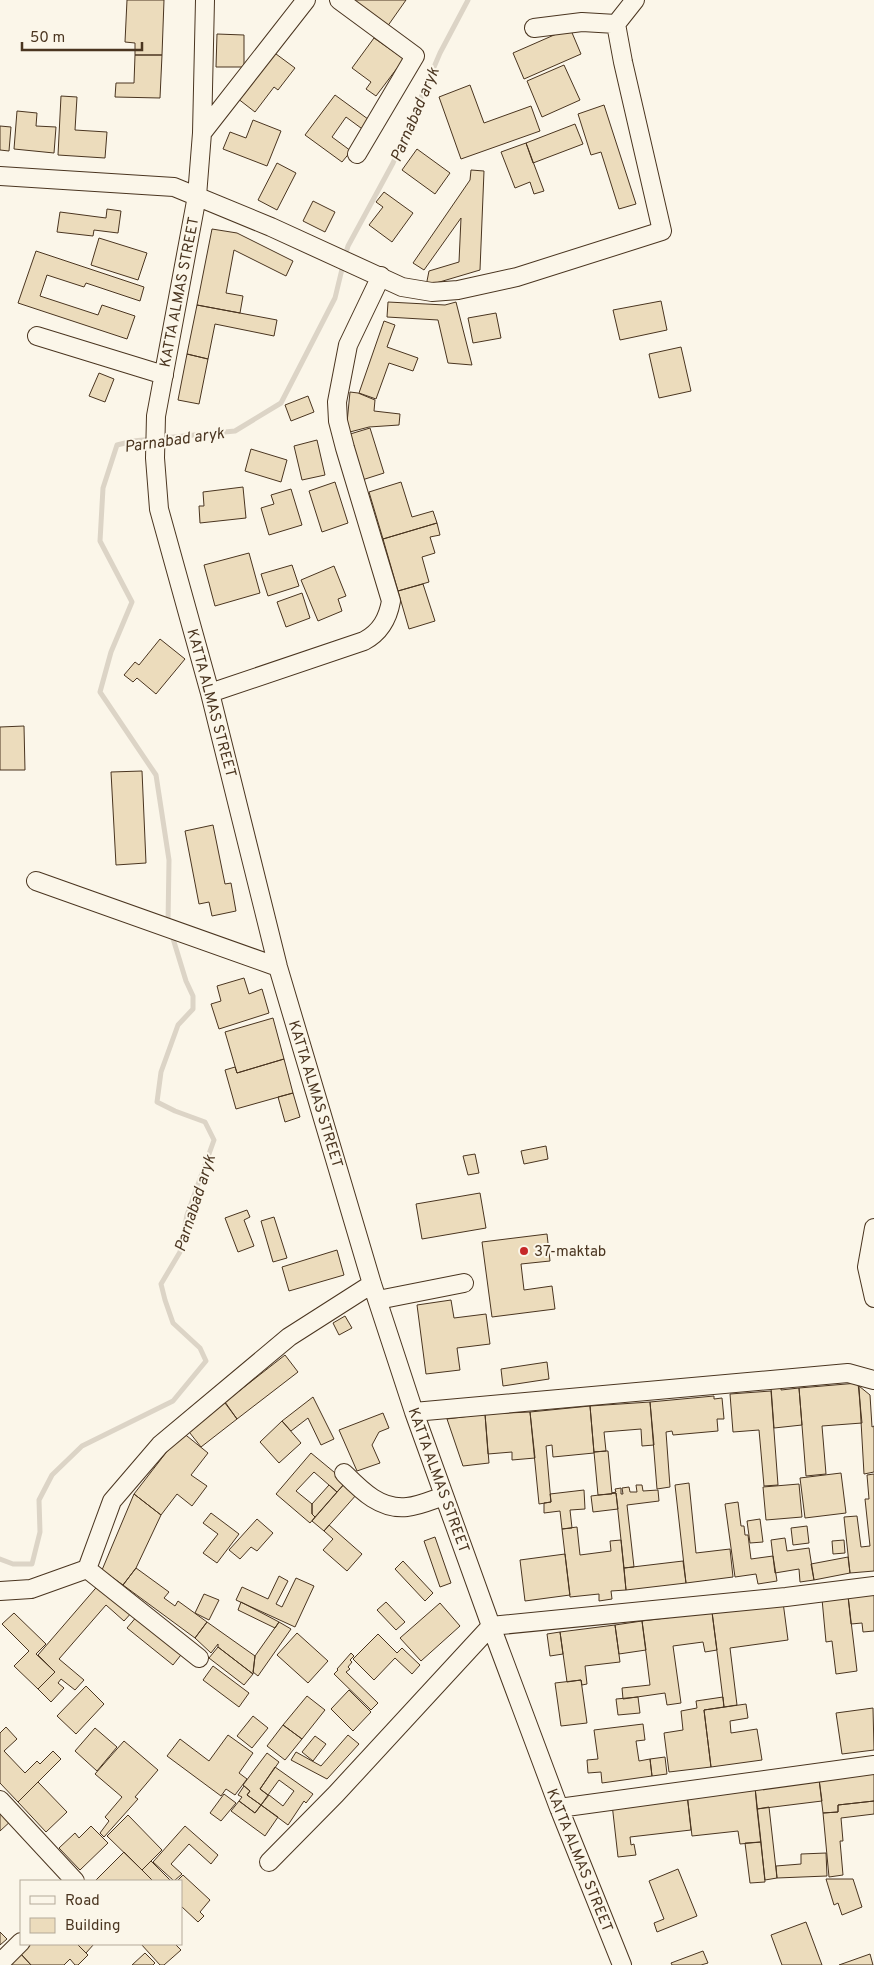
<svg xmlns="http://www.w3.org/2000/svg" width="874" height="1965" font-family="Overpass,sans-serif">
<rect width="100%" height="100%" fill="#fbf6e9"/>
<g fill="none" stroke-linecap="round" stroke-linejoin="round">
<!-- stream -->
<path stroke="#dcd4c6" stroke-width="5" d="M345,256L348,246L393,163L440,53L468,0
M168,924L169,860L156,775L100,692L111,652L132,602L100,541L103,488L117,445L133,441L235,431L281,403L335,298L343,265
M0,1559L13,1564H32L40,1532L39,1500L52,1475L82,1446L173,1401L206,1361L200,1348L173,1323L165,1300L161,1284L180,1252L187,1215L214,1140L205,1122L175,1111L157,1102L161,1072L178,1025L193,1009V996L186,981L171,932"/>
</g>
<!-- building -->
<path fill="#ecdcbc" stroke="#4a3520" d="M127,0H164L162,55H135V43L125,42Z
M347,0H406L387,27Z
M570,28L581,54L524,79L513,53Z
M217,34L244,35V67H216Z
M374,38L404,59L376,96L366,89L371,82L352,68Z
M272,51L295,68L278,90L274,87L255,112L237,98Z
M135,55H162L160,98L115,97L116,83H134Z
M564,65L580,100L542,117L527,81Z
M470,85L484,123L531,106L540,131L461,159L439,97Z
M335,95L372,122L365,131L346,117L332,137L351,151L342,162L305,135Z
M61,96L77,97L75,130L107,132L105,158L58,155Z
M604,105L636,204L619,209L601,152L591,155L578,114Z
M17,111L37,113L36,126L56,127L54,153L14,149Z
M253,120L281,131L267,166L223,149L230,132L246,138Z
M575,124L583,144L533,163L526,143Z
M0,126L11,127L9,151L0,150Z
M526,143L544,191L534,194L530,182L515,188L501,152Z
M417,149L450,173L435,194L402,170Z
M277,163L296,173L277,210L258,200Z
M471,170L484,171L480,270L426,286L429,271L459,262L461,218L424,270L413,263L470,180Z
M384,192L413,213L392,242L369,225L383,207L376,202Z
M313,201L335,212L325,232L303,221Z
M107,209L121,211L118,233L94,230L93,236L57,232L60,212L106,218Z
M212,229L237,233L293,261L286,276L234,250L226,293L243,296L240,313L197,305Z
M99,238L147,253L138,280L91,265Z
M36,251L144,287L140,301L86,283L84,287L47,275L40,296L98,315L102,305L135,316L127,339L18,303Z
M661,301L667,330L620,340L613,310Z
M388,302L445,305L456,302L472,365L448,363L438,320L387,317Z
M197,305L277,320L274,336L215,324L208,359L187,354Z
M496,313L501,338L473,343L468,318Z
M384,321L395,325L387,347L418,358L413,371L389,363L376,399L359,393Z
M681,347L691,391L659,398L649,354Z
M187,354L208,359L199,404L178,400Z
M99,373L114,379L105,402L89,396Z
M350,392L358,393L375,400L374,411L400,414L399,425L369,427L346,433Z
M308,396L314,412L291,421L285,405Z
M370,428L384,473L362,480L347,435Z
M317,440L325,475L302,480L294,446Z
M251,449L287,460L281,482L245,471Z
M335,482L348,523L322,532L309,491Z
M401,482L412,517L433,511L437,523L383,539L369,492Z
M243,487L246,518L200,523L199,506H204L203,492Z
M291,489L302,525L269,535L261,508L274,504L271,495Z
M437,523L440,535L430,537L435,553L422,557L429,582L398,591L383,539Z
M249,553L260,593L215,606L204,565Z
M292,565L299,586L268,596L261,574Z
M334,566L346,596L338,599L342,611L318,621L301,580Z
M423,584L435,621L409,629L398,591Z
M302,593L310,618L286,627L277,602Z
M160,639L185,659L156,694L137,678L133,682L124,675L135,662L139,665Z
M24,726L25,770H0V727Z
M142,771L146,863L116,865L111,772Z
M213,825L225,884L231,883L236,911L212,916L209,902L199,904L185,831Z
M244,978L249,994L262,989L269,1013L219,1029L211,1004L221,1001L217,986Z
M273,1018L284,1059L237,1073L225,1032Z
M284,1059L293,1093L236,1109L225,1070L235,1067L237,1073Z
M293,1093L300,1117L285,1122L278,1097Z
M546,1146L548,1159L524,1164L521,1151Z
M475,1154L479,1173L468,1175L463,1156Z
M480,1193L486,1228L422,1239L416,1204Z
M247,1210L250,1217L244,1220L254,1246L238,1252L225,1218Z
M274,1217L287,1258L273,1262L261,1221Z
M547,1234L550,1261L521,1264L524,1290L552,1286L555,1309L492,1317L482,1242Z
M337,1250L344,1275L289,1291L282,1267Z
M451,1300L454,1318L486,1314L490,1344L457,1348L460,1370L426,1374L417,1305Z
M345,1316L352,1328L339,1335L333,1323Z
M285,1355L298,1372L237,1419L225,1402Z
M547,1362L549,1379L503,1386L501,1369Z
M858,1383L862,1423L822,1426L826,1474L806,1476L799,1388Z
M781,1386V1390L799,1388L802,1425L774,1428L771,1387Z
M859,1386L870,1395L872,1427L874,1426V1472L864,1474Z
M771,1391L778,1485L764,1486L759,1430L733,1432L730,1394Z
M714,1396V1399L722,1398L724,1419H717L718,1431L673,1435L672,1431L666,1432L670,1487L657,1489L650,1402Z
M313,1397L334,1439L321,1445L308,1418L291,1431L282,1421Z
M222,1399L237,1419L201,1447L186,1428Z
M650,1402L654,1445L642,1446L641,1429L604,1432L606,1451L594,1452L590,1406Z
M590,1406L594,1453L553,1457L552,1445L546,1446L551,1502L539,1504L530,1412Z
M530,1412L535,1458L512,1460V1452L488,1454L485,1414Z
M383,1413L389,1428L379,1432L372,1445L380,1463L357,1471L339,1430Z
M485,1414L489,1463L463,1466L447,1419Z
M282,1421L301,1443L279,1463L260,1442Z
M182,1432L208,1453L191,1475L207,1486L192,1506L177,1494L161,1515L134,1494Z
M606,1451H608L612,1494L598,1495L594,1452Z
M311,1453L346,1482L337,1492L314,1472L296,1491L312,1504V1514L315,1517L310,1523L276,1494Z
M841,1473L846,1513L805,1518L800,1478Z
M874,1474V1571L850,1573L844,1517L857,1516L861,1547L870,1546L865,1499H869L867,1475Z
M345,1483L357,1494L324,1531L312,1521Z
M689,1483L696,1553L730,1549L733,1577L686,1583L675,1485Z
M799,1484L802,1517L766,1520L763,1487Z
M329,1485L337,1492L315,1517L312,1514V1504Z
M636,1485H642L643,1491L658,1490L659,1501L627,1505L634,1567L624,1568L616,1493H612L616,1492L615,1489L621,1488V1494H623L622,1488L629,1487L630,1492H637Z
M584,1490L585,1509L570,1510L572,1528L562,1529L560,1511L544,1513V1503L551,1502L550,1494Z
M616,1493L618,1509L593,1512L591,1496Z
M134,1494L161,1515L136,1568L123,1585L102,1570Z
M738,1502L741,1526H744L745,1535H748L751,1559L773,1556L777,1581L758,1584L756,1574L735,1577L725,1504Z
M211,1513L239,1534L217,1563L203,1553L218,1534L203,1523Z
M257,1519L273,1533L257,1551L251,1547L240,1559L229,1550Z
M760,1519L763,1542L750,1543L747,1521Z
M329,1525L362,1554L347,1571L323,1550L333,1539L324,1531Z
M807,1526L809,1543L793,1545L791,1528Z
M577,1527L580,1555L611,1551L610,1541L621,1540L626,1590L611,1591L612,1599L599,1601V1594L570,1597L562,1529Z
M435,1537L451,1583L440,1587L424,1541Z
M785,1538L787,1551L809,1548L814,1580L800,1582L799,1569L775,1573L771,1540Z
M844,1540L845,1553L833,1554L832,1541Z
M565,1554L570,1595L525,1601L520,1560Z
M848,1557L850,1573L814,1580L811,1564Z
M403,1561L433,1593L425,1601L395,1569Z
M683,1561L686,1583L626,1590L624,1568Z
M136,1568L169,1592L164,1598L175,1606L178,1601L207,1622L195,1638L123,1585Z
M279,1576L288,1581L276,1604L282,1607L296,1578L314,1586L295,1627L236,1600L242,1587L268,1599Z
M101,1582L133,1611L124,1621L106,1605L59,1659L84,1680L75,1690L61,1679L58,1683L64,1688L51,1702L38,1689L55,1672L38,1655Z
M874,1593V1631L863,1632L862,1623L851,1624L848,1596Z
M204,1594L219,1600L209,1620L195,1613Z
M848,1596L857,1671L836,1674L832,1641L826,1642L822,1599Z
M241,1602L279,1622L275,1628L238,1610Z
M386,1602L405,1622L396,1630L377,1610Z
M783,1602L788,1640L730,1648L737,1705L724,1707L712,1612Z
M440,1603L460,1626L421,1661L400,1638Z
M712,1612L717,1650L705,1652L703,1642L673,1646L681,1703L667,1705L665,1693L623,1699L622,1688L650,1685L642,1621Z
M14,1613L46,1644L36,1654L55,1672L38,1689L14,1666L29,1651L2,1624Z
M138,1615L184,1651L173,1665L127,1628Z
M642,1621L646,1650L619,1654L615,1625Z
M207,1622L255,1656L253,1674L218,1647V1644L211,1653L195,1638Z
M279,1622L291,1629L258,1676L253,1672L255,1656Z
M615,1625L620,1662L585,1666L587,1684L582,1685L581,1680L567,1682L560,1632Z
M560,1632L563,1654L550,1656L547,1634Z
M297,1633L328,1661L308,1683L277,1655Z
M378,1634L397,1653L402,1648L420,1665L412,1674L395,1658L374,1680L353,1659Z
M218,1647L253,1674L244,1685L209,1658Z
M351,1653L354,1656L350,1660L352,1662L348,1667L350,1669L346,1672L378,1703L371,1710L334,1674L338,1670L337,1669Z
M213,1666L249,1693L239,1707L203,1680Z
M581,1680L587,1723L561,1726L555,1683Z
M86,1686L104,1704L76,1734L57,1716Z
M349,1690L371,1712L353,1731L331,1709Z
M307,1696L325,1710L302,1739L283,1725Z
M638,1697L640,1713L618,1715L616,1699Z
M723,1697L724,1707L704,1710L711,1767L669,1772L664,1733L683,1730L681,1711L697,1708L696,1701Z
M746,1704L748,1718L730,1721L731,1733L757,1729L762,1760L711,1767L704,1710Z
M873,1708L874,1750L842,1754L836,1713Z
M253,1716L268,1728L252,1748L237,1736Z
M643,1724L645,1740L636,1741L639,1761L650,1759L652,1776L602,1783L601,1772L588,1773L587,1760L598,1759L594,1730Z
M283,1725L302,1739L285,1760L267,1746Z
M6,1727L17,1739L4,1751L25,1773L37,1761L40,1764L53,1751L61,1759L18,1802L0,1783V1733Z
M95,1728L117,1747L97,1771L75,1751Z
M228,1735L253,1753L239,1773L247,1779L235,1795L226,1789L221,1796L167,1756L180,1739L209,1761Z
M348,1735L359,1744L327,1779L291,1760L296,1752L321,1766Z
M315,1736L326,1744L313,1761L302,1752Z
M124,1741L158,1770L135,1797L138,1799L104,1837L100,1833L109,1821L105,1817L122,1797L95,1774Z
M267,1753L279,1762L260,1789L268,1795L261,1805L247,1795L250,1791L243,1785Z
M665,1757L667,1774L652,1776L650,1759Z
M275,1767L313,1794L306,1803L304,1801L288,1825L261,1805L269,1795L283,1806L294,1791L279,1780L268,1795L260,1789Z
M874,1773V1801L838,1805V1812L823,1813L819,1779Z
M819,1779L822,1801L757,1809L755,1787Z
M38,1782L67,1812L46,1832L18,1802Z
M244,1786L250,1791L247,1795L261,1805L255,1813L239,1801L242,1797L238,1795Z
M755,1787L761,1842L740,1844L738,1831L692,1836L687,1794Z
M224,1794L236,1803L221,1821L210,1813Z
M687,1794L691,1830L630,1837L631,1845L634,1844L636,1855L618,1857L612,1804Z
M239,1801L255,1813L261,1805L278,1817L265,1836L231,1811Z
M874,1801V1814L841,1818L843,1841H840L843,1875L829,1877L823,1813L838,1812V1805Z
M769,1807L777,1878L765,1880L757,1809Z
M0,1811L13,1819L0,1831Z
M128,1815L162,1850L142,1870L107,1836Z
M91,1826L108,1843L80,1870L59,1848L75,1833L79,1838Z
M185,1826L218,1855L211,1864L189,1844L171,1864L182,1874L174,1881L153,1862Z
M761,1842L765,1882L750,1883L745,1843Z
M124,1852L153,1881H95Z
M826,1853L827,1876L777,1878L776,1866L801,1864V1854Z
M151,1861L171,1881H153L142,1870Z
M678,1869L697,1916L657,1932L654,1923L664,1919L649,1881Z
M183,1875L210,1900L200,1912L204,1916L198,1922L181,1906V1881H177Z
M826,1879H853L862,1907L842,1915L838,1903L834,1905Z
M806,1922L822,1965H782L771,1935Z
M0,1932L7,1939L0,1945Z
M30,1944H77L88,1955L78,1965H75L70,1959L64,1965H31L20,1953Z
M77,1944H94L86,1953Z
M141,1944H175L181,1950L164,1965H160Z
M703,1951L708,1963L701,1965H672L671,1963Z
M20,1953L31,1965H7Z
M145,1953L155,1963L153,1965H132Z
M870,1954L873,1965H839Z"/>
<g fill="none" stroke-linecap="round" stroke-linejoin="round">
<defs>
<path id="minor" d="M205,0L202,133L197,196L156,416L155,458L159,509L210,693L278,967L372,1284L414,1412L491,1626L559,1808L622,1965
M339,0L415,56L357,154
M534,28L582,22L616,24
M202,133L306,0
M0,176L174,187L271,227L402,287L432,292L458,290L517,277L662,231L623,62L616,24L635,0
M37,336L164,375
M210,693L364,641C381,632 388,618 391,601L345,448L338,421L337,402L348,345L381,276
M36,881L278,967
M874,1228L867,1267L874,1298
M378,1300L464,1283
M414,1412L848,1373L874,1380
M344,1473C361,1490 380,1510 407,1507C419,1506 432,1500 444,1496
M87,1569L199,1658
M0,1591L31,1589L87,1569L112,1501L160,1445L289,1337L372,1284
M0,1800L75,1881
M559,1808L874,1765
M269,1862L336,1794L491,1626L786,1597L874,1586
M0,1963L21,1942"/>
</defs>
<!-- minor casing -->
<use href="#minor" stroke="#4a3520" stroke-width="20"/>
<!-- minor -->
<use href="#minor" stroke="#fbf6e9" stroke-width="18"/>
</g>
<!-- markers -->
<circle fill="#c62828" stroke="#fbf6e9" stroke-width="2" cx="524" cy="1251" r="5"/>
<g text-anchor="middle" stroke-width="4" stroke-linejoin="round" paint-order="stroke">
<!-- street labels -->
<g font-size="15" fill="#4a3520" stroke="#fbf6e9">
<text transform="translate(179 292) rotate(-79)" y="5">KATTA ALMAS STREET</text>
<text transform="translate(212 703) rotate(75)" y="5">KATTA ALMAS STREET</text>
<text transform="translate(316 1094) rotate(73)" y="5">KATTA ALMAS STREET</text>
<text transform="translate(439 1480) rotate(70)" y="5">KATTA ALMAS STREET</text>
<text transform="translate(580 1860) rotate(68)" y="5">KATTA ALMAS STREET</text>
</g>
<!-- poi labels -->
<g font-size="15" fill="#4a3520" stroke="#fbf6e9" text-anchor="start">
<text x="534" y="1256">37-maktab</text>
</g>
<!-- water labels -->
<g font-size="16" font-style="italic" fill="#4a3520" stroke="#fbf6e9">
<text transform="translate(414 114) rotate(-67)" y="6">Parnabad aryk</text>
<text transform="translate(174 439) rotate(-8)" y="6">Parnabad aryk</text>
<text transform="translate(194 1203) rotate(-72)" y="6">Parnabad aryk</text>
</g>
</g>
<!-- legend -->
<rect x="20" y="1880" width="162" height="65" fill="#fbf6e9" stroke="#b4a999"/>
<rect x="30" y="1896" width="25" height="8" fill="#fbf6e9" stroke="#b4a999"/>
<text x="65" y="1905" font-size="15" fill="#4a3520">Road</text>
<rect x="30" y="1918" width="25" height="15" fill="#ecdcbc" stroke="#b4a999"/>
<text x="65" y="1930" font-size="15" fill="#4a3520">Building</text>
<!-- scale -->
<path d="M22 42v8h120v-8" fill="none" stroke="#4a3520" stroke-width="2.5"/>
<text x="30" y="42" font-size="15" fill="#4a3520" stroke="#fbf6e9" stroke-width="4" paint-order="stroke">50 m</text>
</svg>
